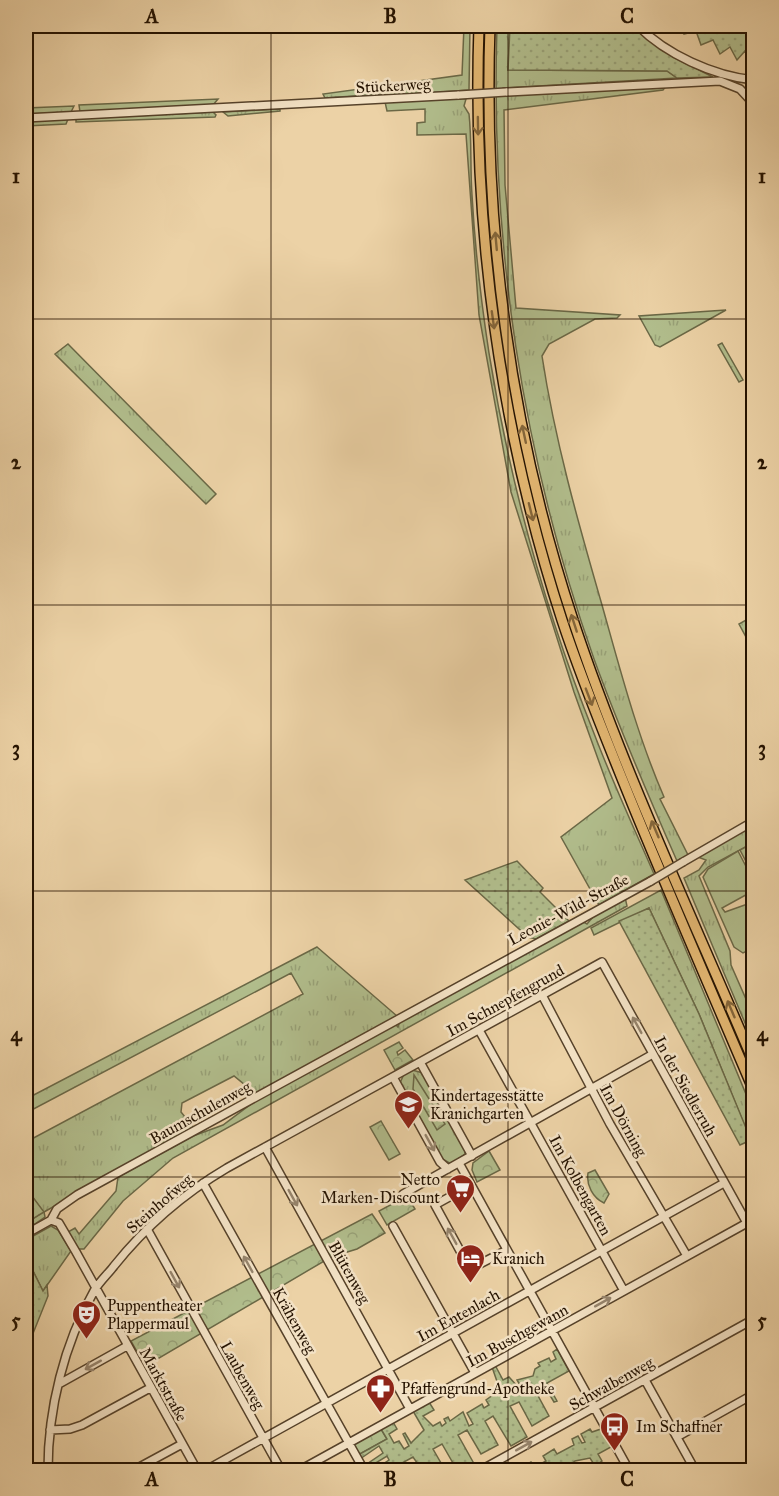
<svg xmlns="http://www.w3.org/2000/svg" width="779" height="1496" font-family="'IM FELL Great Primer',serif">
<defs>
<pattern id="grass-tufts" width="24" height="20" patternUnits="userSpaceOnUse" patternTransform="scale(1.5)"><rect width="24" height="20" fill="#b1bd8c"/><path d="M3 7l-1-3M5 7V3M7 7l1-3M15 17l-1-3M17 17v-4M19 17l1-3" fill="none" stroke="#98a177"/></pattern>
<pattern id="park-crowns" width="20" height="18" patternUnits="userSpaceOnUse" patternTransform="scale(1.5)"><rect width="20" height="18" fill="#b1bd8c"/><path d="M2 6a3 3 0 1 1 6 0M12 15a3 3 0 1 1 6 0" fill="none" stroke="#98a177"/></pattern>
<pattern id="garden-dots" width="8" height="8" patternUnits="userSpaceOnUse" patternTransform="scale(1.5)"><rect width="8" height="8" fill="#b1bd8c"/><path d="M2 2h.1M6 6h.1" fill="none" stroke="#98a177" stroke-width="1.8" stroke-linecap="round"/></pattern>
</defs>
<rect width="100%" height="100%" fill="#ecd2a6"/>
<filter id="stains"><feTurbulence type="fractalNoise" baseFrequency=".00333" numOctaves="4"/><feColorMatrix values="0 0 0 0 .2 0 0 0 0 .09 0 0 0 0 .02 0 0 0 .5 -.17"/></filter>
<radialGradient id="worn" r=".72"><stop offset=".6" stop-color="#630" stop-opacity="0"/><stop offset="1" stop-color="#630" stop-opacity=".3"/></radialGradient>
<!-- grass -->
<path fill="url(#grass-tufts)" stroke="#6a6846" stroke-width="1.5" d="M464,26H470L469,90L383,96L382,94L325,98L323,94L462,75Z
M483,26H485C480,255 514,482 596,697C633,795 676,891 717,988C726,1008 753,1061 753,1080C719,998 685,917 650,835C617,757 584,679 559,598C502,412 479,220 483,26Z
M497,26H510L508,70L667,71L677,78L503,88V96L666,86L663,90L504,110L505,185L516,308L620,315L617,318L595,319L549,344L542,356C555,441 578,522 602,605C620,669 637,735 664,797L660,799L688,855L677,861C648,795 619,728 594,659C522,456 490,241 497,26Z
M455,98L466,99L464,106L469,114C472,141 470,168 472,195C475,248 481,301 489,353C510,484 546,613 595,736C613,783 634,828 654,874L599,905L561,837L612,798L574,692L511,492L479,315L466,134L417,135V123L425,122V109L387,111L385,102Z
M218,99L213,105L80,112L79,105Z
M74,106L71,112L26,114V108Z
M280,109V111L228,116L223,112Z
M213,112L216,115L215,117L76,122V119Z
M68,119L66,124L26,126V121Z
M726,310L660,347L655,345L639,316Z
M722,343L743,380L739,382L718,345Z
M68,344L216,494L206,504L55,354Z
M753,616L754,650H753L739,624Z
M753,825V843L708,867L699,876L730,951L731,965L753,1015V1042L684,878L699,870L706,860L698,857Z
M661,890L753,1111V1146L699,1014L649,908L594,935L591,928Z
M625,897L627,906L173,1158L123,1201L84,1249H78L68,1232L75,1228L79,1234L116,1191L118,1177L193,1136L223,1125L259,1098L395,1024L398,1027L400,1021L582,921L587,924L598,911Z
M317,947L397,1016L256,1094L234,1076L182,1103L181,1112L194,1128L44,1212L45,1217L26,1230V1223L43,1212L26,1188V1142L303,994L291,973L26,1113V1099Z
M412,1070L423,1073L465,1147V1154L451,1164L441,1158L400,1083L404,1074Z
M51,1226L58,1230L71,1251L43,1291L26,1257V1240Z"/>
<!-- park -->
<path fill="url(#park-crowns)" stroke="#6a6846" stroke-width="1.5" d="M399,1042L403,1048L397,1052L398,1055L405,1050L413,1060L395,1070L384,1050Z
M414,1075L445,1124L437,1130L413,1089Z
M381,1121L400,1154L389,1160L370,1127Z
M489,1151L500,1170L477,1182L472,1170L473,1163Z
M595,1170L609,1194L604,1203C593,1198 586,1185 588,1173Z
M407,1196L415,1209L387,1225L379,1211Z
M372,1214L385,1233L357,1249L331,1257L149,1364L143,1362L131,1341Z
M381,1429L387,1439L358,1455L352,1445Z"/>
<!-- garden -->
<path fill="url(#garden-dots)" stroke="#6a6846" stroke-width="1.5" d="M510,26H631L673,57L713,77L677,78L667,71L508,70Z
M681,26H753V60L745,51L737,60L730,47L720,54L713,40L701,45L696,31L684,34Z
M517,861L543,888L540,892L569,921L536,939L528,937L465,880Z
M649,908L699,1014L751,1140L740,1145L619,921Z
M26,1188L44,1212L26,1223Z
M26,1257L43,1291L47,1285L48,1296L26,1351Z
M557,1349L569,1371L547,1383L557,1401L554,1402L545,1387L536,1392L549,1416L532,1426L519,1402L510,1406L527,1437L511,1446L493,1416L485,1421L498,1445L481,1454L467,1430L458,1435L477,1469L457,1470L442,1444L433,1449L445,1470H422L413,1457L402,1463L406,1470H382L385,1468L383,1464L389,1460L387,1456L366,1469L364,1466L383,1453L379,1446L360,1459L358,1455L387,1439L381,1429L393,1422L397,1429L389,1434L394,1443L399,1441L404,1449L409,1446L403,1434L405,1433L411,1443L424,1430L413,1411L429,1402L434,1410L423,1416L433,1426L440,1422L442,1426L446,1423L444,1419L448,1417L450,1421L463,1412L469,1426L473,1424L467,1413L482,1404L484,1408L489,1405L486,1400L500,1390L492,1367L495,1365L503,1380L509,1377L518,1387L520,1385L517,1380L533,1376L535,1369L540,1366L538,1363L549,1358L551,1362L556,1359L553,1352Z
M590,1429L592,1432L601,1429L611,1447L598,1454L602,1461L595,1466L590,1458L575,1461L565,1470H517L531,1462L535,1467L546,1461L543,1456L554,1449L557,1454L574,1445L572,1439L578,1436L582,1443L585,1442L581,1434Z"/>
<!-- pitch -->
<path fill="#b1bd8c" stroke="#6a6846" stroke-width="1.5" d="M753,843V875L740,850Z
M738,851L753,880V891L722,908L725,912L753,902V925L751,927L753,948L743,953L734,947L703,877L708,869Z"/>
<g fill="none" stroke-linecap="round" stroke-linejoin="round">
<defs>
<path id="minor" d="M638,26C666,54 713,76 754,80
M506,92L720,81L740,89L754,104
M26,118L459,95
M683,862L754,821
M542,995L610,1124L687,1256
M479,1030L624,1291
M420,1062L472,1156
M393,1077L440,1162L448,1169
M265,1147L410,1409
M459,1163L629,1470
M203,1183L364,1470
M471,1185L435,1205L470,1269L507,1250
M403,1194L653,1054
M51,1220L59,1223L76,1252L197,1470
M393,1226L475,1373
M147,1229L281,1470
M26,1234L51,1220L57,1209L77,1195L651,881
M645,1380L695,1470
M59,1384L127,1346
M50,1430L70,1429L82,1425L150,1388
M677,1437L754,1394
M48,1470C48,1409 64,1344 94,1291C99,1282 108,1274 114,1266C146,1226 183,1194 227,1168L602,962L747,1223L300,1470
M134,1470L182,1444
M206,1470L724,1183
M481,1470L754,1319
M617,1470L626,1465"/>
<path id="highway" d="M479,26C472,227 500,429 562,620C583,684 609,746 634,808C673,903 714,997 754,1091
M490,26C483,226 510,429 573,620C623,771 692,916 754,1063"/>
</defs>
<!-- minor casing -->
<use href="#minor" stroke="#56422a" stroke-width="10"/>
<!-- highway casing -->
<use href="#highway" stroke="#241200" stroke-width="12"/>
<!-- minor -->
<use href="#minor" stroke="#f3e2c5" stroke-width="7"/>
<!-- highway -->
<use href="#highway" stroke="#e6b973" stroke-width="9"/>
<defs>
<path id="minor-bridge" d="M459,95L506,92
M651,881L683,862"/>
</defs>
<!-- minor-bridge casing -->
<use href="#minor-bridge" stroke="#56422a" stroke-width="10" stroke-linecap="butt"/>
<!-- minor-bridge -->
<use href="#minor-bridge" stroke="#f3e2c5" stroke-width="7"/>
</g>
<!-- one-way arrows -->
<defs><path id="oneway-shaft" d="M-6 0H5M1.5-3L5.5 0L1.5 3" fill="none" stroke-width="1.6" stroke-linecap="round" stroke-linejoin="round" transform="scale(1.5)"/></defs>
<g stroke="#85663a">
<use href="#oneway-shaft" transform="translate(478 126) rotate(89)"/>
<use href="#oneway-shaft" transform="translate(496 241) rotate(-95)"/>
<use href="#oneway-shaft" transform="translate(493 320) rotate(82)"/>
<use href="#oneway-shaft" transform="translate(524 434) rotate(-102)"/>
<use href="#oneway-shaft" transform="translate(531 512) rotate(76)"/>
<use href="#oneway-shaft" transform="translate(574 623) rotate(-108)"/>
<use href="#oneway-shaft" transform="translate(589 697) rotate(69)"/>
<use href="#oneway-shaft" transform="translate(655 829) rotate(-113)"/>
<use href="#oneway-shaft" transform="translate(731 1009) rotate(-113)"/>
</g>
<g stroke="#96846c">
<use href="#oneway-shaft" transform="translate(637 1025) rotate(-119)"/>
<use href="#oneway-shaft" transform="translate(430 1143) rotate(61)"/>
<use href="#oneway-shaft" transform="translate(293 1198) rotate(61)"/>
<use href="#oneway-shaft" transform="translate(452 1236) rotate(-119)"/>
<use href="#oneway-shaft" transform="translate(248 1264) rotate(-119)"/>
<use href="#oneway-shaft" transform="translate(175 1280) rotate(61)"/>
<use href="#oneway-shaft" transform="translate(603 1302) rotate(-29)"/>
<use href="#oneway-shaft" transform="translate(93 1365) rotate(151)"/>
<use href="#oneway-shaft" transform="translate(524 1446) rotate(-29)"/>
</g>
<!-- grid -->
<path fill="none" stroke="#241200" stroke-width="1.5" stroke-opacity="0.55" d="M271,26V1470M508,26V1470M26,319H754M26,605H754M26,891H754M26,1177H754"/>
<!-- icons -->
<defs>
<symbol id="school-pin" viewBox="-11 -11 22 30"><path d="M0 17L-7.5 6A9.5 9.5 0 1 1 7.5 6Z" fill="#8f2418" stroke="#f3e2c5"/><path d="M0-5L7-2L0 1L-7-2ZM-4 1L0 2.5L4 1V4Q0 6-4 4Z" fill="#fff"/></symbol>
<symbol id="supermarket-pin" viewBox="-11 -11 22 30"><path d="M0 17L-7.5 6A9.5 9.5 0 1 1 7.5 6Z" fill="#8f2418" stroke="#f3e2c5"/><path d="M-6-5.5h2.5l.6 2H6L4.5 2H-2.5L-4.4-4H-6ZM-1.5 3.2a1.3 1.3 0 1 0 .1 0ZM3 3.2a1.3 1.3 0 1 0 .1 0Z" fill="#fff"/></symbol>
<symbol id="hotel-pin" viewBox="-11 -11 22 30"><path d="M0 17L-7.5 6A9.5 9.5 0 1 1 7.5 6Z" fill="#8f2418" stroke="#f3e2c5"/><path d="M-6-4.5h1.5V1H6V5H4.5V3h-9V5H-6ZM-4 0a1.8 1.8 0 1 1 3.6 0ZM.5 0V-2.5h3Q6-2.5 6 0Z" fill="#fff"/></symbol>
<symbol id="theatre-pin" viewBox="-11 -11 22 30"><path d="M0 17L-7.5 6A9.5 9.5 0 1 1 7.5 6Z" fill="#8f2418" stroke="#f3e2c5"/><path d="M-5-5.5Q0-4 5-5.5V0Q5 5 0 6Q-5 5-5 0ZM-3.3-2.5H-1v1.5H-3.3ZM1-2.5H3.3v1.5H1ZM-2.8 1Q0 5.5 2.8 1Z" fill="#fff"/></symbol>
<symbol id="pharmacy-pin" viewBox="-11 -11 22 30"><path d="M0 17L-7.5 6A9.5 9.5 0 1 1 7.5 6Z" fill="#8f2418" stroke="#f3e2c5"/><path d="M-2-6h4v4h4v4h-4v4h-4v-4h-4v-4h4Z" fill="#fff"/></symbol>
<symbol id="bus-pin" viewBox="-11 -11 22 30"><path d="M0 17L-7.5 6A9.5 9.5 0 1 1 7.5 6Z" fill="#8f2418" stroke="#f3e2c5"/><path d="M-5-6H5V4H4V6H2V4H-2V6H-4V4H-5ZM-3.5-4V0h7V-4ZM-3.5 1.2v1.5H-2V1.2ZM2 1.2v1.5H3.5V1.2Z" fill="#fff"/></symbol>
</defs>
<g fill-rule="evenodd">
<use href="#school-pin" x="392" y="1088" width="33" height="45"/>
<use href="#supermarket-pin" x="444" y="1172" width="33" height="45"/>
<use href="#hotel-pin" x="454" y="1242" width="33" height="45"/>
<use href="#theatre-pin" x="70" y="1298" width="33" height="45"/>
<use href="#pharmacy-pin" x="364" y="1372" width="33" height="45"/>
<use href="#bus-pin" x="598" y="1410" width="33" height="45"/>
</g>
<g text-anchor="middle" stroke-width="5" stroke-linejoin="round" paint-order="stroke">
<!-- street labels -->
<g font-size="16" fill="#241200" stroke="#f3e2c5">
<text transform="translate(393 85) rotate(-3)" y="6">Stückerweg</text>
<text transform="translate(568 909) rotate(-28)" y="6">Leonie-Wild-Straße</text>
<text transform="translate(505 1000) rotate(-29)" y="6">Im Schnepfengrund</text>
<text transform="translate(686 1086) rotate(61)" y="6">In der Siedlerruh</text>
<text transform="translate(200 1112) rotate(-29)" y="6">Baumschulenweg</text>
<text transform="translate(624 1120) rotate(61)" y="6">Im Dörning</text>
<text transform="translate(581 1185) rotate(61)" y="6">Im Kolbengarten</text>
<text transform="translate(159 1203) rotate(-41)" y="6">Steinhofweg</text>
<text transform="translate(350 1272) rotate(61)" y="6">Blütenweg</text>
<text transform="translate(458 1315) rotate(-29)" y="6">Im Entenlach</text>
<text transform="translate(295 1320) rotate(61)" y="6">Krähenweg</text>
<text transform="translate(517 1335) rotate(-29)" y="6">Im Buschgewann</text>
<text transform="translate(243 1375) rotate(61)" y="6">Laubenweg</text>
<text transform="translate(611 1383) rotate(-29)" y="6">Schwalbenweg</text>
<text transform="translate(164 1384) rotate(61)" y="6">Marktstraße</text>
</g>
<!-- poi labels -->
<g font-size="16" fill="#241200" stroke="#f3e2c5" text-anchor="start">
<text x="430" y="1101">Kindertagesstätte<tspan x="430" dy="18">Kranichgarten</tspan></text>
<text x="440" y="1185" text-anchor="end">Netto<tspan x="440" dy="18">Marken-Discount</tspan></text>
<text x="492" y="1264">Kranich</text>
<text x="107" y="1311">Puppentheater<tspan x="107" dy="18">Plappermaul</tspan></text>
<text x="401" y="1394">Pfaffengrund-Apotheke</text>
<text x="636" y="1432">Im Schaffner</text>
</g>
</g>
<!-- margin -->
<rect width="779" height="1496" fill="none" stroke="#ecd2a6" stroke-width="66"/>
<rect x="33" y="33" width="713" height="1430" fill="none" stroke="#241200" stroke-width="2"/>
<g font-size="20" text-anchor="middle" font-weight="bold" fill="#241200">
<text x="152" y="23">A</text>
<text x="390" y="23">B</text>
<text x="627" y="23">C</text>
<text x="16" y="183">1</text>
<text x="762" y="183">1</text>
<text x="16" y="469">2</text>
<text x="762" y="469">2</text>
<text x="16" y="755">3</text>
<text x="762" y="755">3</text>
<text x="16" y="1041">4</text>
<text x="762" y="1041">4</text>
<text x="16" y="1327">5</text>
<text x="762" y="1327">5</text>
<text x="152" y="1486">A</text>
<text x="390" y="1486">B</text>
<text x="627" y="1486">C</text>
</g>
<rect width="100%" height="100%" filter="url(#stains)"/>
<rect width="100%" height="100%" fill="url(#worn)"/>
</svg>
